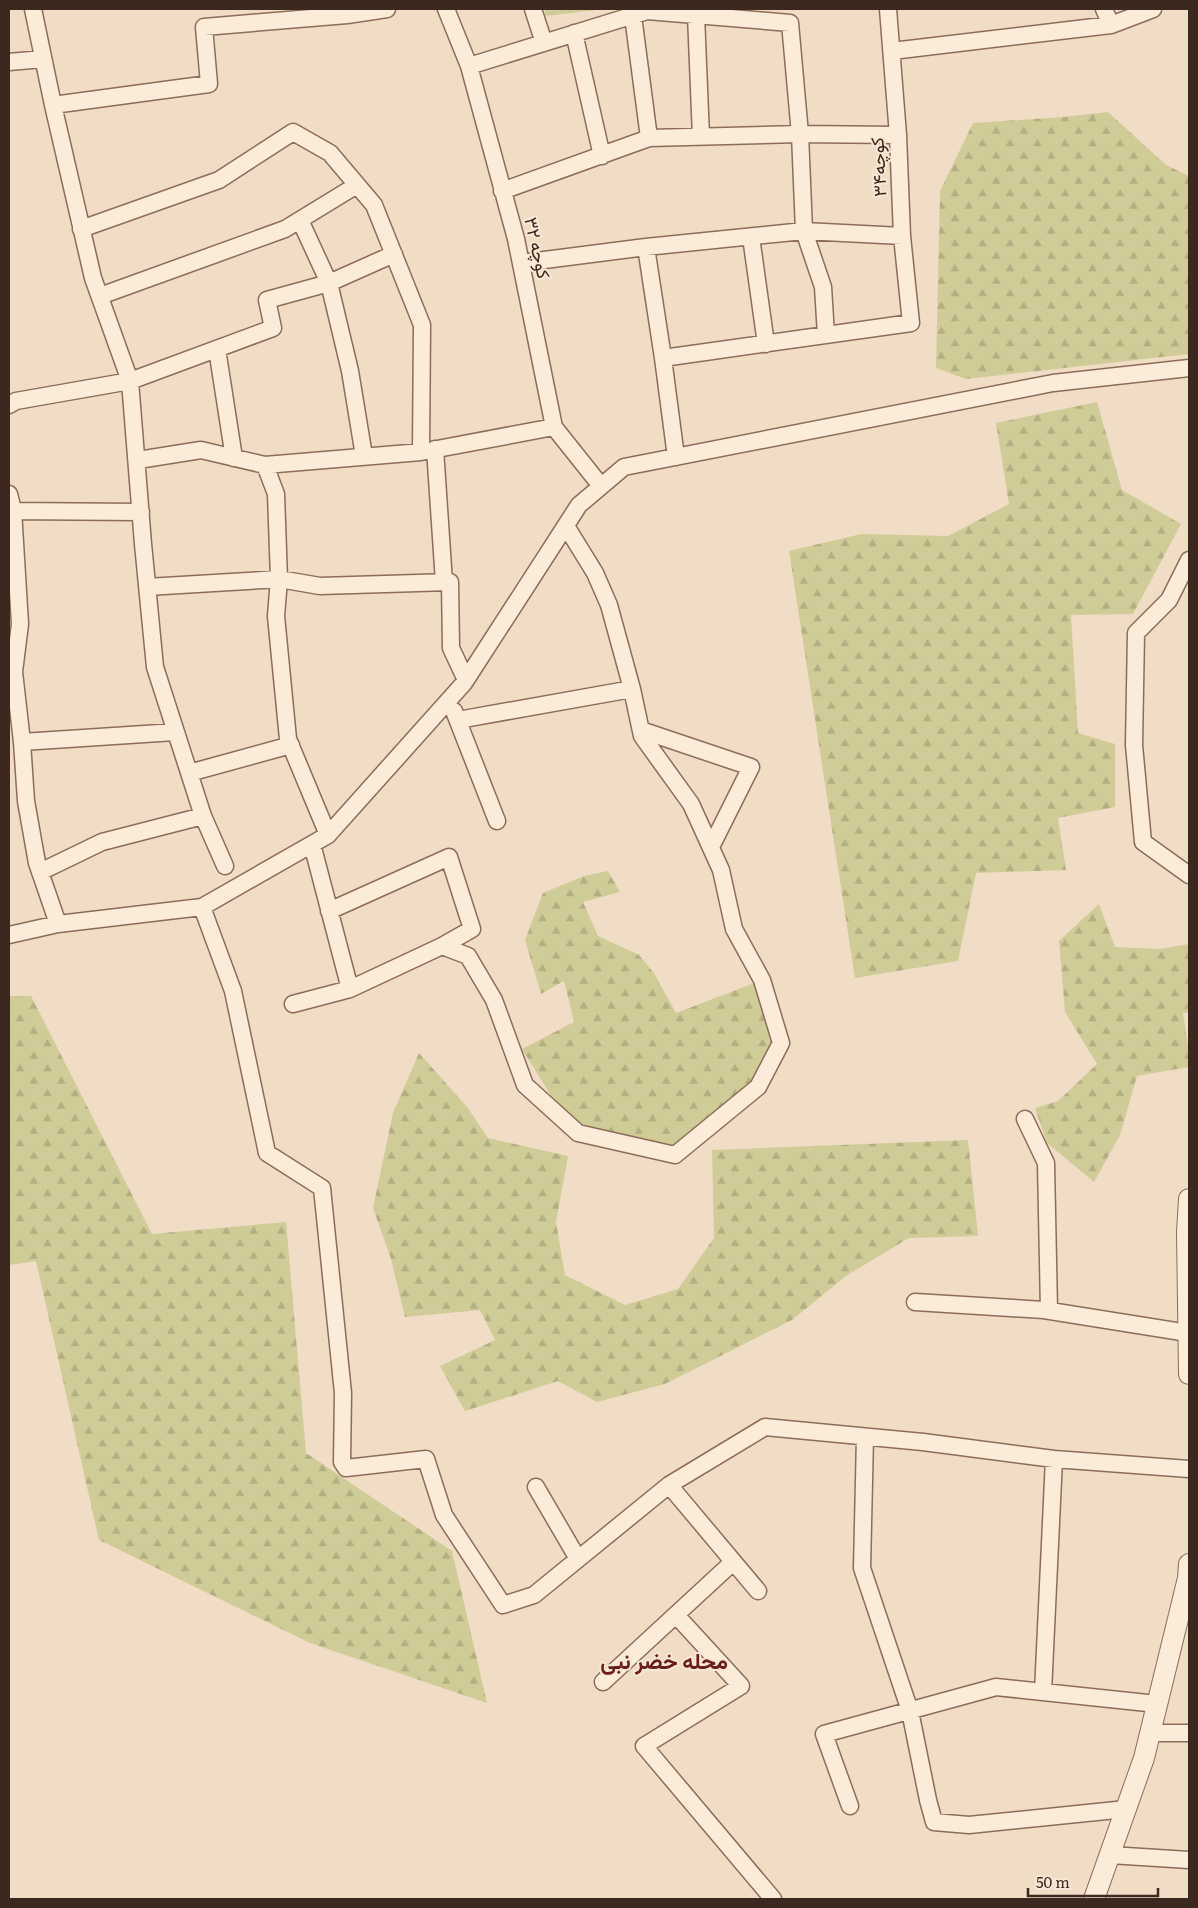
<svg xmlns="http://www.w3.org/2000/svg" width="1198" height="1908" font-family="Literata,Vazirmatn,serif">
<defs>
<pattern id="forest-firs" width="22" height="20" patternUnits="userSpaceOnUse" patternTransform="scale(1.25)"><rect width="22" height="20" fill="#d0cc98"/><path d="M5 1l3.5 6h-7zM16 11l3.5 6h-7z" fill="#b4af83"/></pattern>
</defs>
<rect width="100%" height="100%" fill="#f1dcc5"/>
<!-- forest -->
<path fill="url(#forest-firs)" d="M545,9H605L545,16Z
M1108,112L1166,165L1189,176V354L966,379L936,368L940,191L973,123L1063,117Z
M1097,402L1122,490L1181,524L1133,614L1071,615L1078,733L1115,744V807L1058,818L1066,870L976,873L958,961L855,978L789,551L861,534L948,536L1009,504L996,423Z
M608,871L620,892L583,902L598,936L639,955L654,973L676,1013L762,980L781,1043L758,1087L675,1155L570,1126L522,1049L574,1022L564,981L541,994L525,940L543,893L584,876Z
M1099,904L1115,947L1160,949L1189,944V1013H1183L1189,1052V1067L1137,1076L1120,1135L1094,1182L1047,1143L1035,1108L1058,1101L1097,1064L1065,1012L1059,941Z
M9,996H31L152,1234L286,1222L306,1453L452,1551L487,1703L310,1643L99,1540L36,1261L9,1265Z
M419,1053L467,1107L488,1138L568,1156L556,1222L565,1275L625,1305L678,1289L714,1238L712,1150L968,1140L978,1236L909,1238L846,1276L792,1320L665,1384L597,1402L558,1381L465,1411L440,1366L495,1340L480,1310L405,1317L391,1259L373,1208L393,1113Z"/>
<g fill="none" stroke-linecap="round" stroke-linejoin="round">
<defs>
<path id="minor" d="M33,9L53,105L93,278L130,381L143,544L155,667L203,816L225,866
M446,9L469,66L516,239L554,427L601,486
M533,9L544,43
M1104,9L1111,25
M347,15L387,9
M696,15L701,137
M633,16L649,138
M574,33L602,156
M892,51L1111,25L1153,9
M9,62L43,59
M469,66L647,11L790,23L800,134L804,231L823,287L826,335
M53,105L209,84L204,27L347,15L345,9
M502,191L649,138L800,134L898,135
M300,220L329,283L350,371L364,456
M81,229L219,180L293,132L330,153L374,205L422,325L421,452
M751,237L766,344
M646,247L663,358
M521,263L646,247L804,231L902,236
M100,296L285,229L357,185
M217,349L234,458
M9,405L16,401L130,381L273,328L267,300L329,283L394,254
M435,449L444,582
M676,457L663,358L911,323L902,236L898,135L888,9
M138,460L201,450L265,465L276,494L279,579L276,616L288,739L328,835
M265,465L421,452L554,427
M9,494L13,510L20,624L14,672L22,742L26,801L37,863L58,924
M9,511L141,512
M1189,560L1169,600L1136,633L1134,745L1143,842L1189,875
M147,587L279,579L320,586L450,582L451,648L466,680
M454,711L497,821
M458,720L632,689
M641,730L751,767L711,847
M22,742L175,732
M189,773L291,745
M40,872L102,842L203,816
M202,907L233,991L267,1153L322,1188L343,1393L342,1462L346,1468L426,1459L444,1515L503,1605L534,1595L669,1485L765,1427L923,1442L1054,1459L1189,1469
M329,911L449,857L472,929L442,946L350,989
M9,935L58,924L202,907L328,835L464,683L579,505L624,467L1053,383L1189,368
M442,946L468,956L494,1000L525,1085L578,1133L675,1155L758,1087L781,1043L762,980L734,929L721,870L691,804L642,736L632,689L609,605L595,573L566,526
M293,1004L350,989L312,844
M1025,1119L1046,1163L1049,1311
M915,1302L1044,1310L1188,1333
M865,1437L862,1568L910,1711L928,1800L934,1822L969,1825L1126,1809
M669,1485L758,1591
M536,1487L578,1559
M676,1615L741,1686L644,1746L773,1899
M603,1682L733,1562
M1043,1692L1054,1459
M1150,1733H1189
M850,1806L824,1734L996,1687L1157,1704
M1110,1855L1189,1860"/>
<path id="tertiary" d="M1189,1199L1187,1232L1189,1374
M1094,1899L1144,1758L1188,1578L1189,1564"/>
</defs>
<!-- minor casing -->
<use href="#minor" stroke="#8d6c5a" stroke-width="19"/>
<!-- tertiary casing -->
<use href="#tertiary" stroke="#8d6c5a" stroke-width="22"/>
<!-- minor -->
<use href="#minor" stroke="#fbebd9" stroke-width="16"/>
<!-- tertiary -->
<use href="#tertiary" stroke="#fbebd9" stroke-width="20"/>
</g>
<g text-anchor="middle" stroke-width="4" stroke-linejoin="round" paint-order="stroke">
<!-- street labels -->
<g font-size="18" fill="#3c281e" stroke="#f7e7d5">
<text transform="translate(879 167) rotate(-93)" y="6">کوچه۳۴</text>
<text transform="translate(537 248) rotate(77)" y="6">کوچه ۳۲</text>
</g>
<!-- district labels -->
<g font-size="22" font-weight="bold" fill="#6b1e1b" stroke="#f7e7d5">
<text x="664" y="1669">محله خضر نبی</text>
</g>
</g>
<!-- border -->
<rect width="1198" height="1908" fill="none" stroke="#3c281e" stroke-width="20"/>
<!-- scale -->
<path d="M1028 1888v8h130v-8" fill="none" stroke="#3c281e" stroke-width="2.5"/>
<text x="1036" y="1888" font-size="15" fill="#3c281e" stroke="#f7e7d5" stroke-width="4" paint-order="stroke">50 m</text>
</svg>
